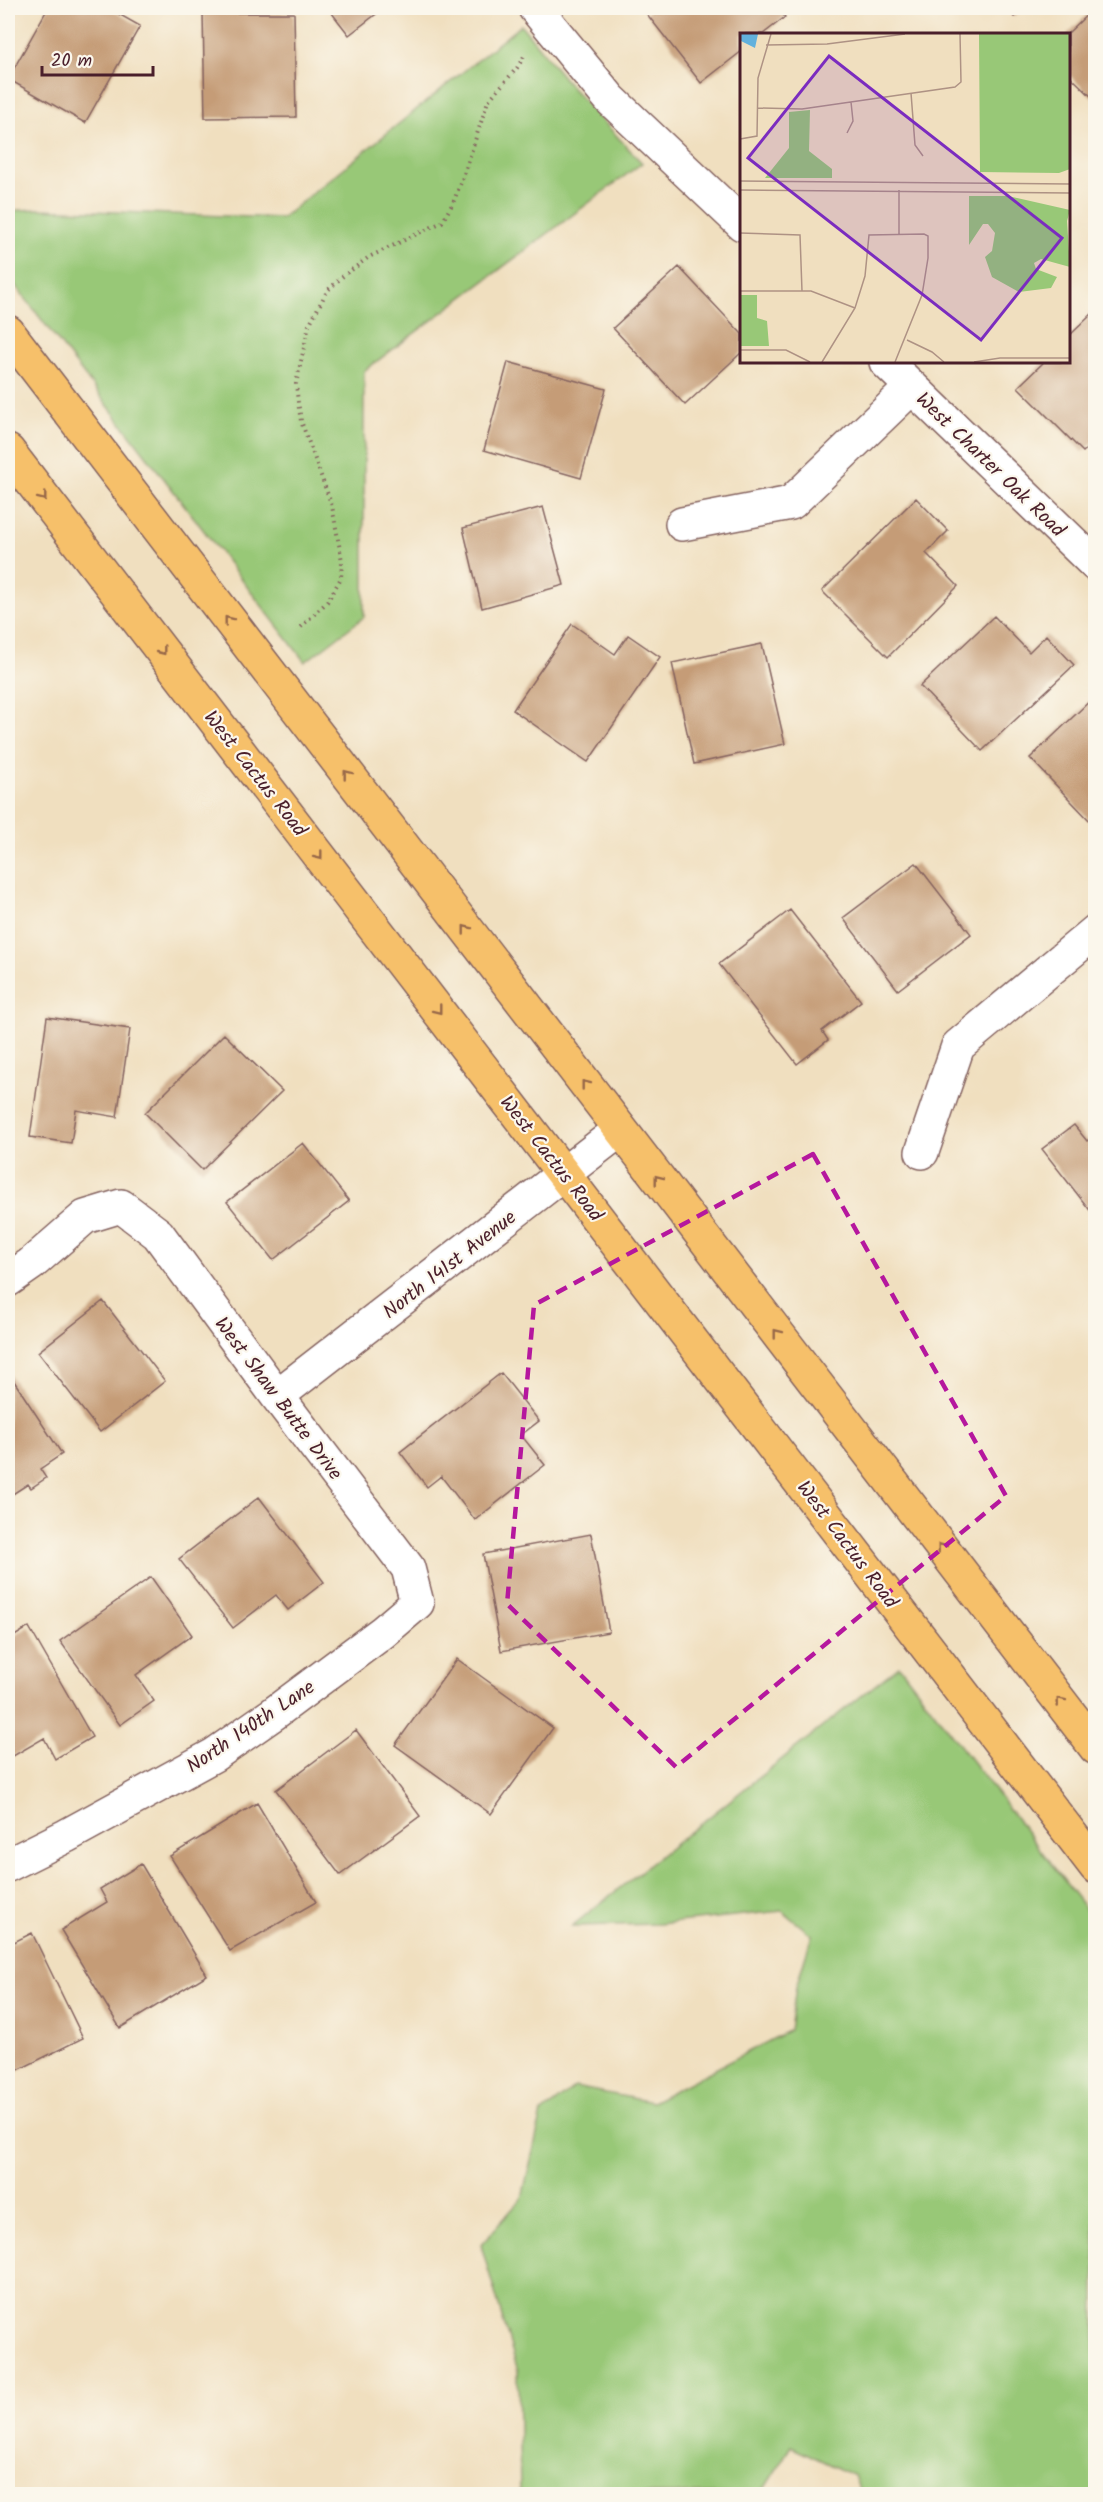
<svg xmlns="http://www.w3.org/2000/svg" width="1103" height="2502" font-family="Kalam,sans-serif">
<rect width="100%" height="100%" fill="#fbf7ec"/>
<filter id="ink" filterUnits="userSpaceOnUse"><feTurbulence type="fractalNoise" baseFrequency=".0167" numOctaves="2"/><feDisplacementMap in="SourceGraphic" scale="12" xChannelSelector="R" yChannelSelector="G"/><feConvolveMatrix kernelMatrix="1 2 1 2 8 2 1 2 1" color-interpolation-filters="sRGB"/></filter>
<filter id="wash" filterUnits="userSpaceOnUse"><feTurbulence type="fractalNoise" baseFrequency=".008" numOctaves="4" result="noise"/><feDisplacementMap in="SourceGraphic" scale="24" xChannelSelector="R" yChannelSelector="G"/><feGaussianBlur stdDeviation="1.35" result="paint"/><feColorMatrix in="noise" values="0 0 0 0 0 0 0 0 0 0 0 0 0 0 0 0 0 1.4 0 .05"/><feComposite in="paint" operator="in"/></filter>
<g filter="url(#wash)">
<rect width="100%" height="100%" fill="#f0dfbf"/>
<!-- green -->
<path fill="#98c877" stroke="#717451" stroke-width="1.5" d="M521,25L572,88L642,163L364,371V617L305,662L8,276V211L37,209L282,218Z
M899,1666L1095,1921V2494H861L854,2476L791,2446L761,2494H520L518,2371L481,2245L522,2198L542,2113L575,2087L652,2102L790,2030L796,1987L812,1935L782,1911L659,1924L572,1926Z"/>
<g id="blocks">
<!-- building -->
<path fill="#c59c77" d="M48,8H108L140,26L85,123L8,79Z
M328,8H384L349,35Z
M653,8H777L785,17L763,34H742V51L701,83L646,13Z
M1006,8H1025L1014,17Z
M1094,8H1096V101L1068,74V33Z
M203,13H294L296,117L205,118Z
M679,267L742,334V352L685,405L613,328Z
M1092,314L1096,317V440L1083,452L1018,387L1044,362H1068V337Z
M508,362L606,389L581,478L484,450Z
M916,498L948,531L926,553L958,586L888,657L822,591Z
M543,507L564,585L482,608L463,528Z
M994,616L1029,652L1046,635L1074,665L982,751L920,686Z
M572,624L615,654L628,635L660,657L588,762L513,710Z
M762,644L785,744L694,764L672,663Z
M1096,695V820L1092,823L1030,758Z
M916,863L971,934L898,990L843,918Z
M790,910L861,1001L822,1031L828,1040L797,1064L719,964Z
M47,1017L130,1029L117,1117L76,1110L71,1143L30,1137Z
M224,1034L282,1091L202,1170L145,1113Z
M1074,1125L1087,1141L1096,1134V1218L1042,1149Z
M303,1143L349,1201L273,1260L227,1202Z
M103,1301L165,1381L100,1432L38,1352Z
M8,1372L62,1454L40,1469L46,1478L31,1488L28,1484L8,1497Z
M501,1373L539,1421L521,1435L545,1465L475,1520L441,1476L427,1487L400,1452Z
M259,1497L324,1582L288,1610L276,1595L233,1628L179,1559Z
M591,1534L609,1632L501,1651L483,1554Z
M151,1577L192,1635L136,1675L154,1701L120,1725L60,1641Z
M29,1627L92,1737L55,1759L44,1738L8,1759V1640Z
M457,1659L553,1728L491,1814L395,1745Z
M356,1730L420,1816L340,1875L276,1790Z
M257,1803L316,1902L230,1951L170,1856Z
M141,1864L207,1975L120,2028L61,1930L107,1902L100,1889Z
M32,1933L83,2038L8,2075V1945Z"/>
</g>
</g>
<g filter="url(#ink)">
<use href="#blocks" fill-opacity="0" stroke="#84625f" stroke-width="1.5"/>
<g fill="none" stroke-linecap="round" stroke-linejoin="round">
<defs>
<path id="minor" d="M535,8L610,99L742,224
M886,362L1096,565
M682,524L791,503L912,387
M922,1152L958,1046L1096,931
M8,1280L31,1264L85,1217L121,1206L158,1234L277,1396L408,1568L417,1603L383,1632L273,1714L214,1755L66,1836L8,1865
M277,1396L620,1130"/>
<path id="major" d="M8,332L1096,1748
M8,451L1096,1867"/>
</defs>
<!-- minor casing -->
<use href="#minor" stroke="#84625f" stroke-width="36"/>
<!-- major casing -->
<use href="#major" stroke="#84625f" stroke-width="36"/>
<!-- path -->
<path stroke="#84625f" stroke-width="4" stroke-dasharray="1.5 4.5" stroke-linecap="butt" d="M301,627L327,602L341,578L342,561L332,506L301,421L298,402L296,384L309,325L327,291L342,277L369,257L442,222L453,203L463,177L488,101L517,68L526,53"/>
<!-- minor -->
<use href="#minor" stroke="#fff" stroke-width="33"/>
<!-- major -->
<use href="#major" stroke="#f6c06b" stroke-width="33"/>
</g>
<!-- one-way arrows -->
<defs><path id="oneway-chevron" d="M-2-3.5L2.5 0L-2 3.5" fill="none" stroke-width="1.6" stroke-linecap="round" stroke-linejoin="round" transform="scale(1.5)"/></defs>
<g stroke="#976748">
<use href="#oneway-chevron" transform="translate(43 497) rotate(52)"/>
<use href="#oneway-chevron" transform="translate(228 620) rotate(-128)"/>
<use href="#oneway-chevron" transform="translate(162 651) rotate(52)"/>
<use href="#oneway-chevron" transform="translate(347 774) rotate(-128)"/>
<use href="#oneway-chevron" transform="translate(319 856) rotate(52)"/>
<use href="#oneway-chevron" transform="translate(466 929) rotate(-128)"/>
<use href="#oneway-chevron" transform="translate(438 1010) rotate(52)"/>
<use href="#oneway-chevron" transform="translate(585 1084) rotate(-128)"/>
<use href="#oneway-chevron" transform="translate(658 1179) rotate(-128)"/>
<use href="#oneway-chevron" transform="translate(777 1333) rotate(-128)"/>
<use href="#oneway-chevron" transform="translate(941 1547) rotate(-128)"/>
<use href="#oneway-chevron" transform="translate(1060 1701) rotate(-128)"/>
</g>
</g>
<!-- marked area -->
<path fill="none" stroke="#b5179e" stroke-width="4.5" stroke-dasharray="12 8" stroke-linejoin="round" d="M813,1154L1006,1496L676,1767L507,1604L534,1305Z"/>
<g text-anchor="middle" stroke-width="4.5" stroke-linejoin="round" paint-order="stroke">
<!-- street labels -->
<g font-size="20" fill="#4a1f2b" stroke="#fbf7ec">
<text transform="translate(991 464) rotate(44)" y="7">West Charter Oak Road</text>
<text transform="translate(256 773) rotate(52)" y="7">West Cactus Road</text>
<text transform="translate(552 1158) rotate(52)" y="7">West Cactus Road</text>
<text transform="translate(449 1264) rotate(-38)" y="7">North 141st Avenue</text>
<text transform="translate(279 1398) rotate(53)" y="7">West Shaw Butte Drive</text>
<text transform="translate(848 1544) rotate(53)" y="7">West Cactus Road</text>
<text transform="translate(250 1726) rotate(-34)" y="7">North 140th Lane</text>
</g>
</g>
<!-- overview -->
<g transform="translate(740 33)">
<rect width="330" height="330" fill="#f0dfbf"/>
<path d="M239,1H330V136L319,140L240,139ZM70,77L69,118L92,136V145H25L49,115V79ZM229,163H268L330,177L327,188L330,234L301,226L294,230L296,236L317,244L311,255L279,259L252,244L245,224L252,218L255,200L248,191H243L229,212ZM0,262H17V285L27,288L29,313H0Z" fill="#98c877"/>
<path d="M0,1H18L15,15L1,8Z" fill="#62b1dc"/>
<path fill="none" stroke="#ae9284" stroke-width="1.5" d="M26,12L87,11L165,1M171,60L175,112L183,123M18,75L62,76L215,54L221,49L220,1M107,100L113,88L111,69M0,106L17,103L18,45L31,1M0,148L330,151M0,157L330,160M0,200L60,202L62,258M159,201V157M0,258H71L115,275M167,307L192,319L204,329M0,317H46L70,329M82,329L115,275L125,243L129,202L184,201L188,203V225L182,262L155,329M234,329L260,325H330"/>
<path fill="#7b2cbf" fill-opacity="0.15" stroke="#7b2cbf" stroke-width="3" d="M89,23L322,205L241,307L8,125Z"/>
<rect width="330" height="330" fill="none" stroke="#4a1f2b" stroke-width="3"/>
</g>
<!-- margin -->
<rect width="1103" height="2502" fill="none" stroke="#fbf7ec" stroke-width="30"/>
<!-- scale -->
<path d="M42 66v9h111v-9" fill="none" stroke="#4a1f2b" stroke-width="3"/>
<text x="51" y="66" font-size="18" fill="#4a1f2b" stroke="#fbf7ec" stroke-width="4.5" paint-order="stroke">20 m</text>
</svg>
